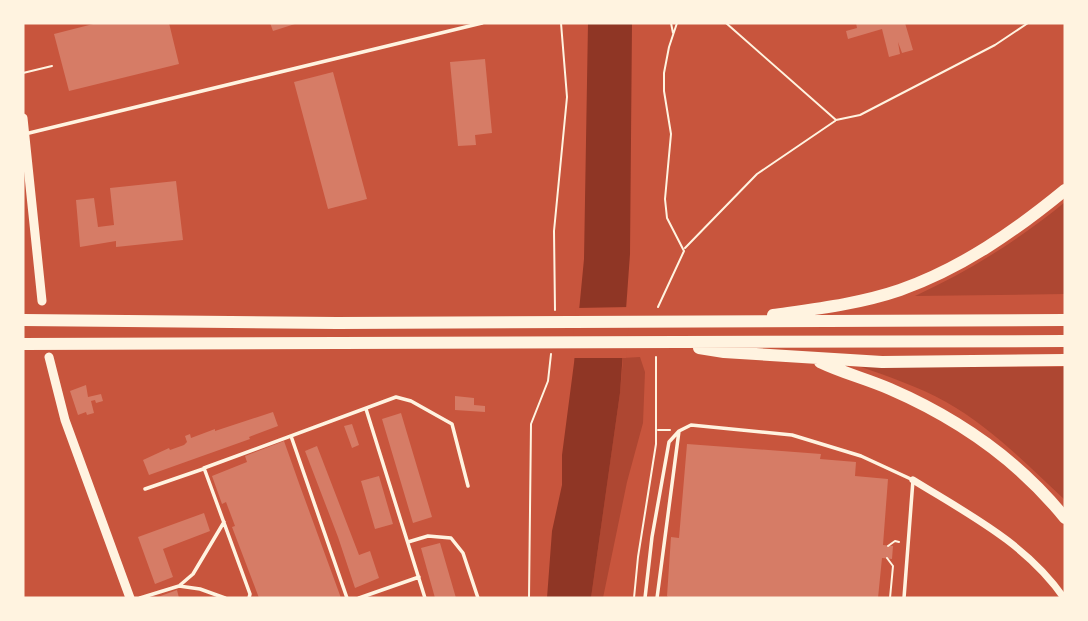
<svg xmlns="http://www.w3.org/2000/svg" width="1088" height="621" font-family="'Playfair Display',serif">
<rect width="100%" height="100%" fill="#c8553d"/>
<!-- green -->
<path fill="#ae4732" d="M1065,202V294L915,296C969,271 1019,240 1065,202Z
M640,357L645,372L643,423L627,482L603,598H591L620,393L623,358Z
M861,367H1065V500C1027,465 991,427 946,402C919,387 890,377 861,367Z"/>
<!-- water -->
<path fill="#8f3625" d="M588,23H632L630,254L620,393L591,598H547L552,531L562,485V455L574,363L584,259Z"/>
<!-- pier -->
<path fill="#c8553d" d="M630,307L626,358H571L576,308Z"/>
<!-- building -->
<path fill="#d67c66" d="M97,23H169L179,64L69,91L54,34Z
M270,23H298L273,31Z
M856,23H905L913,50L902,53L898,42L900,54L889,57L882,29L848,39L846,31L857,28Z
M485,59L492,133L475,135L476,145L458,146L450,62Z
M333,72L367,199L328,209L294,82Z
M176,181L183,240L116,247V241L80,247L76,200L94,198L98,227L114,225L110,188Z
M86,385L88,397L101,394L103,401L96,403L95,400L91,401L94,413L87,415L86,412L78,415L70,391Z
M455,396L474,398V405L485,406V412L455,410Z
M273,412L278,426L249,437L250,439L149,475L143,460L169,448L170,450L184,445L187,442L185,436L190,434L191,438L215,429V431Z
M401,413L432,517L413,523L382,419Z
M352,424L359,445L352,448L344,426Z
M284,441L300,486L341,598H259L232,527L235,526L226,502L222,504L212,476L247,462L245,456Z
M687,444L821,454L820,459L856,462L855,476L888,479L883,545L893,546L892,559L882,558L878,598H669L667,596L671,537L679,538Z
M317,446L359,555L370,551L379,578L355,588L338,537L305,451Z
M379,476L393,524L375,529L361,481Z
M204,513L210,531L163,549L173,577L155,584L138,537Z
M440,543L456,598H435L421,548Z
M177,590L179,598H155Z"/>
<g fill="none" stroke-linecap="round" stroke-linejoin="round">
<!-- path -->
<path stroke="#fff3e0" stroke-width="2" d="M671,23L673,33
M726,23L836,120L860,115L995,45L1028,23
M23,73L52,66
M685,248L757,174L835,121
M658,307L684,251L667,218L665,199L671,134L664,91V73L669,47L677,23
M555,310L554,231L567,97L561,23
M658,430H670
M888,546L895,541L899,542
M887,558L893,566L890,598
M529,598L531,424L548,381L551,354
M634,598L638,557L656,444V357"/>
<!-- service -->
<path stroke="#fff3e0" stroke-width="3.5" d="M25,134L482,23
M366,409L425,598
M291,436L347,598
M145,489L203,469
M408,542L428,536L451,538L463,553L478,598
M179,586L193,574L224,522
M140,598L179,586L200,589L225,598
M249,598L250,594L204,468L396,397L411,401L452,424L468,486
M359,598L419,577
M645,598L652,537L669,442L679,431
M657,598L679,431L691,425L792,435L861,456L913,480L904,598"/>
<!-- minor -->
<path stroke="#fff3e0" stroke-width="7" d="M913,480C968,514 1027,544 1064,598"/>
<!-- tertiary -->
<path stroke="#fff3e0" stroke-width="9" d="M23,118L42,301
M49,357L65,420L130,598"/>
<!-- motorway -->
<path stroke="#fff3e0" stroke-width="12" d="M773,315C815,309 859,304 900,290C962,268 1015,231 1065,190
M23,320L337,323L1065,320
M23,344L1065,341
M699,348L724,352L882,362L1065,360
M820,362C843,373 867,379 890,389C957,418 1019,461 1065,518"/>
</g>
<!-- border -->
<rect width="1088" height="621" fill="none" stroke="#fff3e0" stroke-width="49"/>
</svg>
